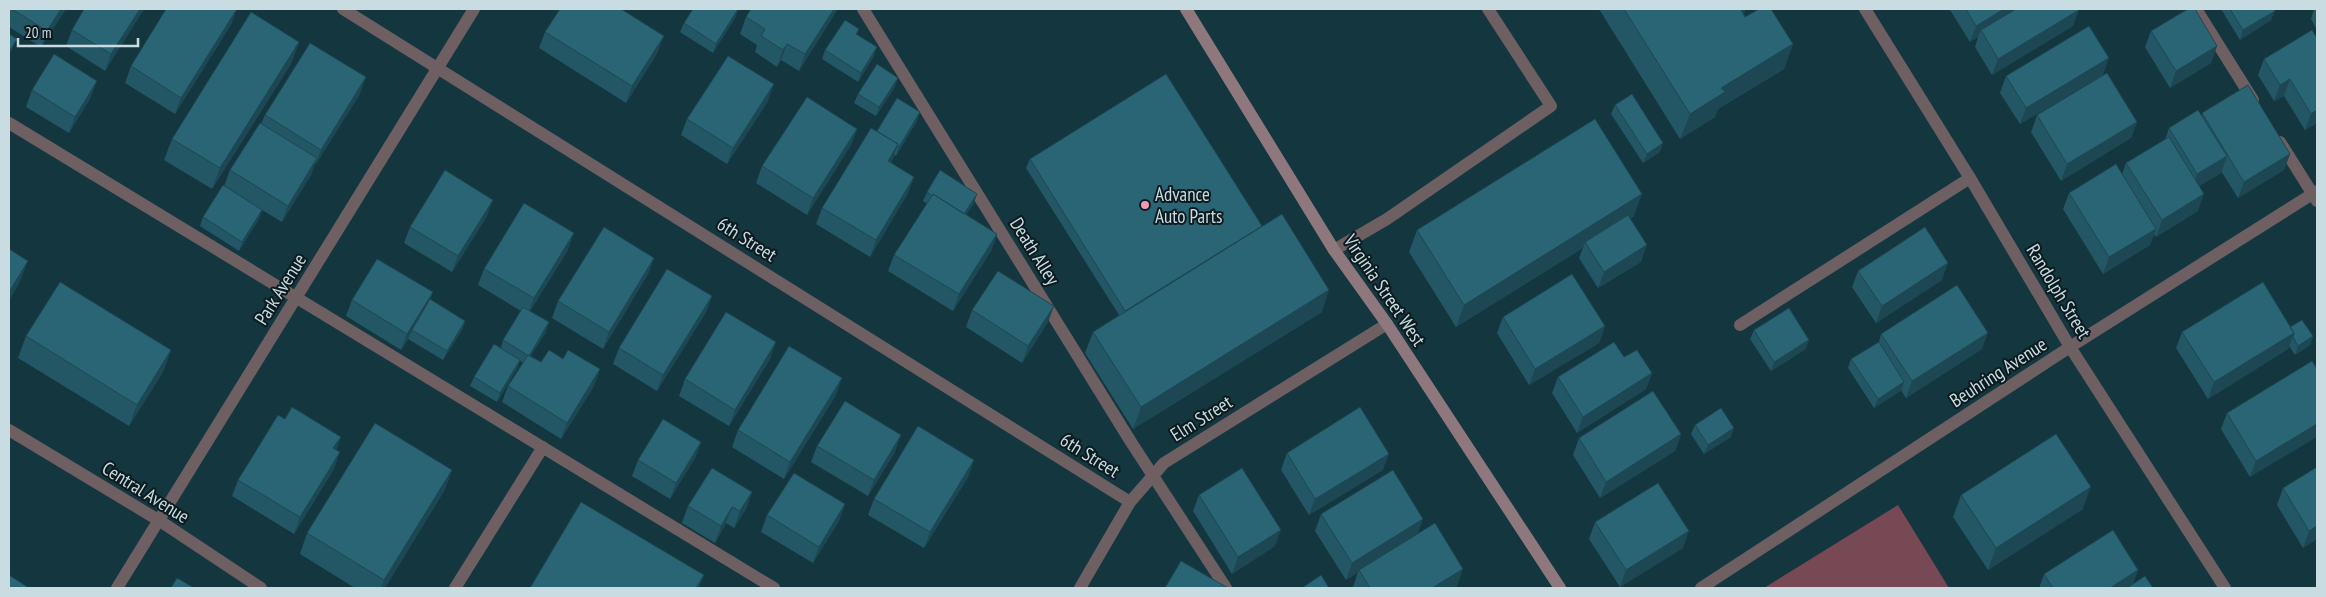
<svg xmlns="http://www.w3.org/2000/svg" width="2326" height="597" font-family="'PT Sans Narrow',sans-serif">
<rect width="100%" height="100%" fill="#13363f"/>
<!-- green -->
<path fill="#764954" d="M1898,505L1949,588H1764Z"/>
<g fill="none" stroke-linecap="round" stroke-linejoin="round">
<!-- service -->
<path stroke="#6d5f62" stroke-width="12" d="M863,9L1131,442L1226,588
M2196,9L2253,100
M9,123L774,588
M2280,142L2317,201
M1334,250L1387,219L1551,106L1488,9
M1740,325L1970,178
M455,588L543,447"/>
<!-- minor -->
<path stroke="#6d5f62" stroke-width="12" d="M343,9L1130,502
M1865,9L1970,178L2070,347L2225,588
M117,588L474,9
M1080,588L1130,502L1164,463L1387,324
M1701,588L2070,347L2317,191"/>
<!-- tertiary -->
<path stroke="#6d5f62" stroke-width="12" d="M9,430L160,521L261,588"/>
<!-- secondary -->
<path stroke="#8f787d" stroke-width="12" d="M1186,9L1334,250L1387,324L1560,588"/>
</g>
<!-- wall -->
<path fill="#235765" d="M9,9H66L41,47L9,27Z
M84,9H144L105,71L66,46L72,30Z
M738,9L735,18L713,53L680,32L684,23Z
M1599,9H1745L1744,14L1745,17L1793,44L1784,69L1718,109L1715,117L1680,139Z
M1950,9H2078L2073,26L1992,75L1975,47L1978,37L1970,42L1950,10Z
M2221,9H2273L2271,20L2240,40Z
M2314,9H2317V30L2311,19Z
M837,10L799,71L781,60L777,67L755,52L757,45L740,34L746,17Z
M232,23L175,114L125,83L131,66Z
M859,29L857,34L874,56L858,82L822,59L825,50Z
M2312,30L2317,123L2305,130L2284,96L2274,101L2258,75L2264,59Z
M2151,31L2217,46L2211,63L2170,88L2145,47Z
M545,32L658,52L626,103L539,48Z
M299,42L291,64L212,189L164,160L172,139Z
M2103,75L2020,124L2000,93L2006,76Z
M895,87L876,116L854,103L858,94Z
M32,90L91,97L69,133L26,107Z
M360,94L314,166L311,175L282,222L262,210L259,219L239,251L200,226L203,217L224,186L230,170L261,124L265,115Z
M768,101L727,164L681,135L687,119Z
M1615,105L1660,152L1643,163L1611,114Z
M2202,113L2290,154L2284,170L2238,198L2221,171V173L2199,186L2198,211L2156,237L2154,234L2150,245L2103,274L2063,209L2069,193L2122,174L2126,163L2165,140L2169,128L2202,115Z
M2037,115L2137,122L2131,138L2061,181L2031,132Z
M917,121L896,156L894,155L891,163L914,177L908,193L870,257L816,224L822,208L877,131Z
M857,129L851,145L807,215L756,183L762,166Z
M1030,159L1262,226L1322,312L1133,429L1085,353L1093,332L1119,315L1026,168Z
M927,192L974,203L966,215L997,234L991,251L953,311L888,271L894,255L927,204L923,201Z
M487,216L452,272L404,243L410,227Z
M1634,216L1630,219L1641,262L1598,288L1579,258L1583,248L1456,327L1409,252L1417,230Z
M568,250L530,311L546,332L530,356L541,362L563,359L600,369L594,386L561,439L502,402L508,386L523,363L520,361L517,369L497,402L470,386L474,377L501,348L503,340L521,311L478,285L484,269Z
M654,258L648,274L603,349L552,318L558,301Z
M1858,271L1942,280L1876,323L1852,287Z
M712,296L706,312L657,391L613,364L619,348Z
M430,299L465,321L462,330L443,360L408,339L401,350L346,316L352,300Z
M972,310L1048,322L1022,363L966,327Z
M1503,317L1605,326L1599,343L1529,385L1497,333Z
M2290,327L2313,336L2310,345L2295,355L2289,346L2288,349L2208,399L2176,348L2182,332Z
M1754,330L1806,349L1771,371L1750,339Z
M1881,334L1982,349L1906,398L1901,390L1874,408L1848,368L1851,359L1879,342Z
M26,336L171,350L163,372L129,426L18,358Z
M1624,357L1652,373L1646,389L1577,433L1552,393L1558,377Z
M770,359L729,426L679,396L685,379Z
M2312,361L2250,477L2221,429L2227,413Z
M836,395L784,479L732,447L738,430Z
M285,419L336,450L334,469L294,534L232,496L238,480Z
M1695,425L1731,437L1704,454L1691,434Z
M1681,434L1675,451L1600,498L1573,455L1579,438Z
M701,442L695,458L670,499L632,476L638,460Z
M817,446L895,452L868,496L811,462Z
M1287,453L1383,470L1309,515L1281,470Z
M974,460L968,477L924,548L868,515L874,499Z
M452,470L444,491L385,588H355L300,554L307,533Z
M2283,488L2317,539L2303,548L2277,505Z
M752,492L746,509L734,528L726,523L715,543L682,523L688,506Z
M1199,495L1275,546L1232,574L1193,511Z
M1961,495L2083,509L1988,570L1953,517Z
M845,504L839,521L813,563L761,532L767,515Z
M1321,514L1418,534L1457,586L1453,588H1354L1353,587L1358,572L1346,580L1315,531Z
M1595,522L1683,548L1620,587L1589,539Z
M2138,570L2133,584L2153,588H2039L2044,574Z"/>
<!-- shaded-wall -->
<path fill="#1d4752" d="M61,9H66L41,47L47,31Z
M140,9H144L105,71L111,54Z
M237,9L232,23L175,114L181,98Z
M738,9L735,18L713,53L716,44Z
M834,9H838L799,71L805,54Z
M1742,9H1745L1737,31L1741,10Z
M2004,9H2024L1981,30L1978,37L1970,42L1976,26Z
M2079,10L2073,26L1992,75L1998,59Z
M2275,11L2271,20L2240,40L2243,30Z
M664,36L658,52L626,103L632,86Z
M17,39L13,48L9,55V52Z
M299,42L291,64L212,189L220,168Z
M787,44L781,60L777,67L783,50Z
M1793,44L1784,69L1718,109L1715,117L1680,139L1690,114L1721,88Z
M2217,46L2211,63L2170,88L2176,71Z
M877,47L874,56L858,82L861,73Z
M2109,58L2103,75L2020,124L2026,108Z
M366,77L360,94L315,166L321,150Z
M898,78L895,87L876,116L879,107Z
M2290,79L2284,96L2274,101L2280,85Z
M97,81L91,97L69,133L75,117Z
M774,84L768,101L727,164L733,148Z
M2317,110V123L2305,130L2311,114Z
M920,112L917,121L896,156L899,147Z
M2137,122L2131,138L2061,181L2067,164Z
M857,129L851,145L807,215L813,198Z
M1663,143L1660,152L1643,163L1647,154Z
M898,144L892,161L882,178L888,161Z
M2290,154L2284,170L2238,198L2244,182Z
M2227,156L2221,173L2191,191L2197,174Z
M317,158L311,175L282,222L288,206Z
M914,177L908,193L870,257L876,240Z
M977,194L974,203L960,225L963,216Z
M1642,194L1634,216L1587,245L1585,242L1583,248L1456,327L1464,305Z
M2204,194L2198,211L2156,237L2162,220Z
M493,200L487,216L452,272L458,256Z
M262,210L259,219L239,251L242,242Z
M2156,229L2150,245L2103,274L2109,257Z
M574,233L568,250L528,315L534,298Z
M997,234L991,251L953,311L959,294Z
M1647,245L1641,262L1598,288L1604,272Z
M654,258L648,274L603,349L609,332Z
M28,261L20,282L9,301V292Z
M1948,263L1942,280L1876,323L1882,306Z
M1329,290L1322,312L1133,429L1141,407Z
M433,292L427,308L412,330L408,339L401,350L407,334Z
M712,296L706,312L657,391L663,375Z
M1054,306L1048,322L1022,363L1028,346Z
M465,321L462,330L443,360L447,351Z
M549,322L546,332L525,365L529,356Z
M1605,326L1599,343L1529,385L1535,369Z
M1988,333L1982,349L1906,398L1912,381Z
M2294,333L2288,349L2208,399L2214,382Z
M2313,336L2310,345L2295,355L2298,346Z
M1809,340L1806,349L1771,371L1774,362Z
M776,342L770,359L729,426L735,410Z
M171,350L163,372L129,426L137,405Z
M520,360L517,369L497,402L500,393Z
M600,369L594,386L561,439L567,423Z
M1652,373L1646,389L1577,433L1583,417Z
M842,378L836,395L784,479L790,462Z
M1904,382L1901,391L1874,408L1878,399Z
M2317,424V437L2250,477L2256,461Z
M1734,428L1731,437L1704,454L1708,445Z
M1681,434L1675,451L1600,498L1606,482Z
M901,435L895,452L868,496L874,480Z
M341,437L335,454L333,448Z
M701,442L695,458L670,499L676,483Z
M340,452L334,469L294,534L300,517Z
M1389,454L1383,470L1309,515L1315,499Z
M974,460L968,477L924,548L930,532Z
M452,470L444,491L385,588H381L384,580Z
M2091,487L2083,509L1988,570L1996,548Z
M752,492L746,509L734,528L740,511Z
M845,504L839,521L813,563L819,547Z
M732,507L726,523L715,543L721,526Z
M1423,519L1417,536L1359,570L1358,572L1346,580L1352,563Z
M2317,526V539L2303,548L2309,531Z
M1281,530L1275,546L1232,574L1238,557Z
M1689,531L1683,548L1620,587L1626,570Z
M1463,569L1457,586L1453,588H1432Z
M2138,570L2132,586L2129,588H2110Z
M704,575L699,588H696Z"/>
<!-- building -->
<path fill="#296575" stroke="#1d4752" d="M12,9H61L47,31Z
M84,9H140L111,54L72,30Z
M166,9H237L181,98L131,66Z
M560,9H621L664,36L632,86L545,32Z
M693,9H738L716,44L684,23Z
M751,9H834L805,54L787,44L783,50L761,36L765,29L746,17Z
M1624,9H1742L1741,10L1745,17L1759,9H1771L1793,44L1721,88L1725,92L1690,114Z
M1966,9H2004L1976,26Z
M2016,9H2078L2079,10L1998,59L1981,30Z
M2188,9H2195L2217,46L2176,71L2151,31Z
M2230,9H2273L2275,11L2243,30Z
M251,12L299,42L220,168L172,139Z
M845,20L859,29L856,34L877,47L861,73L825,50Z
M2089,26L2109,58L2026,108L2006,76Z
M2312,30L2317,38V110L2311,114L2290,79L2280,85L2264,59Z
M9,34L17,39L9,52Z
M310,43L366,77L321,150L265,115Z
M54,54L97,81L75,117L32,90Z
M728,56L774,84L733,148L687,119Z
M877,64L898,78L879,107L858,94Z
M2107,73L2137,122L2067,164L2037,115Z
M1166,74L1262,226L1125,311L1030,159Z
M2248,85L2290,154L2244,182L2202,113Z
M1632,94L1663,143L1647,154L1615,105Z
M807,97L857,129L813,198L762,166Z
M897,98L920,112L899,147L897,146L898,144L877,131Z
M2198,110L2227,156L2197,174L2169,128Z
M1595,119L1642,194L1464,305L1417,230Z
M260,123L317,158L288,206L230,170Z
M871,128L898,144L888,161L914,177L876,240L822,208Z
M2169,137L2204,194L2162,220L2126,163Z
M2116,164L2156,229L2109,257L2069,193Z
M445,170L493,200L458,256L410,227Z
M940,170L977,194L964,214L933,194L932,196L927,192Z
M223,185L262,210L242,242L203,217Z
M933,194L997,234L959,294L894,255Z
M524,203L574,233L534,298L484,269Z
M1282,214L1329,290L1141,407L1093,332Z
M1628,215L1647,245L1604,272L1585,242Z
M604,227L654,258L609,332L558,301Z
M1925,227L1948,263L1882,306L1858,271Z
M9,249L28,261L9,292Z
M377,259L433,292L407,334L352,300Z
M667,269L712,296L663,375L619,348Z
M998,271L1054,306L1028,346L972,310Z
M1572,274L1605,326L1535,369L1503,317Z
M60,282L171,350L137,405L26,336Z
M2263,282L2294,333L2214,382L2182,332Z
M1957,285L1988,333L1912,381L1881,334Z
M430,299L465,321L447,351L412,330Z
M523,307L549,322L529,356L503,340Z
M1789,308L1809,340L1774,362L1754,330Z
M726,312L776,342L735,410L685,379Z
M2302,320L2313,336L2298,346L2293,337L2294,333L2290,327Z
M1614,342L1624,357L1637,350L1652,373L1583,417L1558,377Z
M1879,342L1904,382L1878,399L1851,359Z
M494,344L520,360L500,393L474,377Z
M789,346L842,378L790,462L738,430Z
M549,350L563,359L568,350L600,369L567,423L508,386L528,355L541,362Z
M2312,361L2317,369V424L2256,461L2227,413Z
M1653,391L1681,434L1606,482L1579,438Z
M845,401L901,435L874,480L817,446Z
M292,407L341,437L333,448L340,452L300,517L238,480L278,415L285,419Z
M1360,407L1389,454L1315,499L1287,453Z
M1721,408L1734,428L1708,445L1695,425Z
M663,419L701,442L676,483L638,460Z
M375,423L452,470L384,580L307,533Z
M918,426L974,460L930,532L874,499Z
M2056,434L2091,487L1996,548L1961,495Z
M2317,467V526L2309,531L2283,488Z
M712,468L752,492L740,511L732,507L721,526L688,506Z
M1242,468L1281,530L1238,557L1199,495Z
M1393,470L1423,519L1352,563L1321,514Z
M794,473L845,504L819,547L767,515Z
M1658,483L1689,531L1626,570L1595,522Z
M581,502L704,575L696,588H530Z
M1435,523L1463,569L1432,588H1370L1359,570Z
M2113,530L2138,570L2110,588H2053L2044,574Z
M1181,561L1228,588H1165Z
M9,575L29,588H9Z
M1321,575L1329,588H1302Z
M2145,576L2153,588H2127Z
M177,578L194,588H171Z"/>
<!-- markers -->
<circle fill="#f29ab0" stroke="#0c1b1f" stroke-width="2" cx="1145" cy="205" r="5"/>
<g text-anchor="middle" stroke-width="4" stroke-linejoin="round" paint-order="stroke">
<!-- poi labels -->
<g font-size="19" fill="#c9dce2" stroke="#0c1b1f" text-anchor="start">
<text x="1155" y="201">Advance<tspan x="1155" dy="22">Auto Parts</tspan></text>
</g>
<!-- street labels -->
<g font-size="19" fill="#c9dce2" stroke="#0c1b1f">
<text transform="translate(747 239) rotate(32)" y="7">6th Street</text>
<text transform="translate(1035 251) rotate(58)" y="7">Death Alley</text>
<text transform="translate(280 289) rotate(-58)" y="7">Park Avenue</text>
<text transform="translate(1385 290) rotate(56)" y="7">Virginia Street West</text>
<text transform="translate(2059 291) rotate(59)" y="7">Randolph Street</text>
<text transform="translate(1998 372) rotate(-33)" y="7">Beuhring Avenue</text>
<text transform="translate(1201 418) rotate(-32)" y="7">Elm Street</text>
<text transform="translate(1090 455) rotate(32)" y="7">6th Street</text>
<text transform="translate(146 492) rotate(32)" y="7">Central Avenue</text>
</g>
</g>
<!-- border -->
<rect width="2326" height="597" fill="none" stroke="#c9dce2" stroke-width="20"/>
<!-- scale -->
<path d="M18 38v8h120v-8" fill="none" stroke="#c9dce2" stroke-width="2.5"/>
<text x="25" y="38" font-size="15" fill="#c9dce2" stroke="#0c1b1f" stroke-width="4" paint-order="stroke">20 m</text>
</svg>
